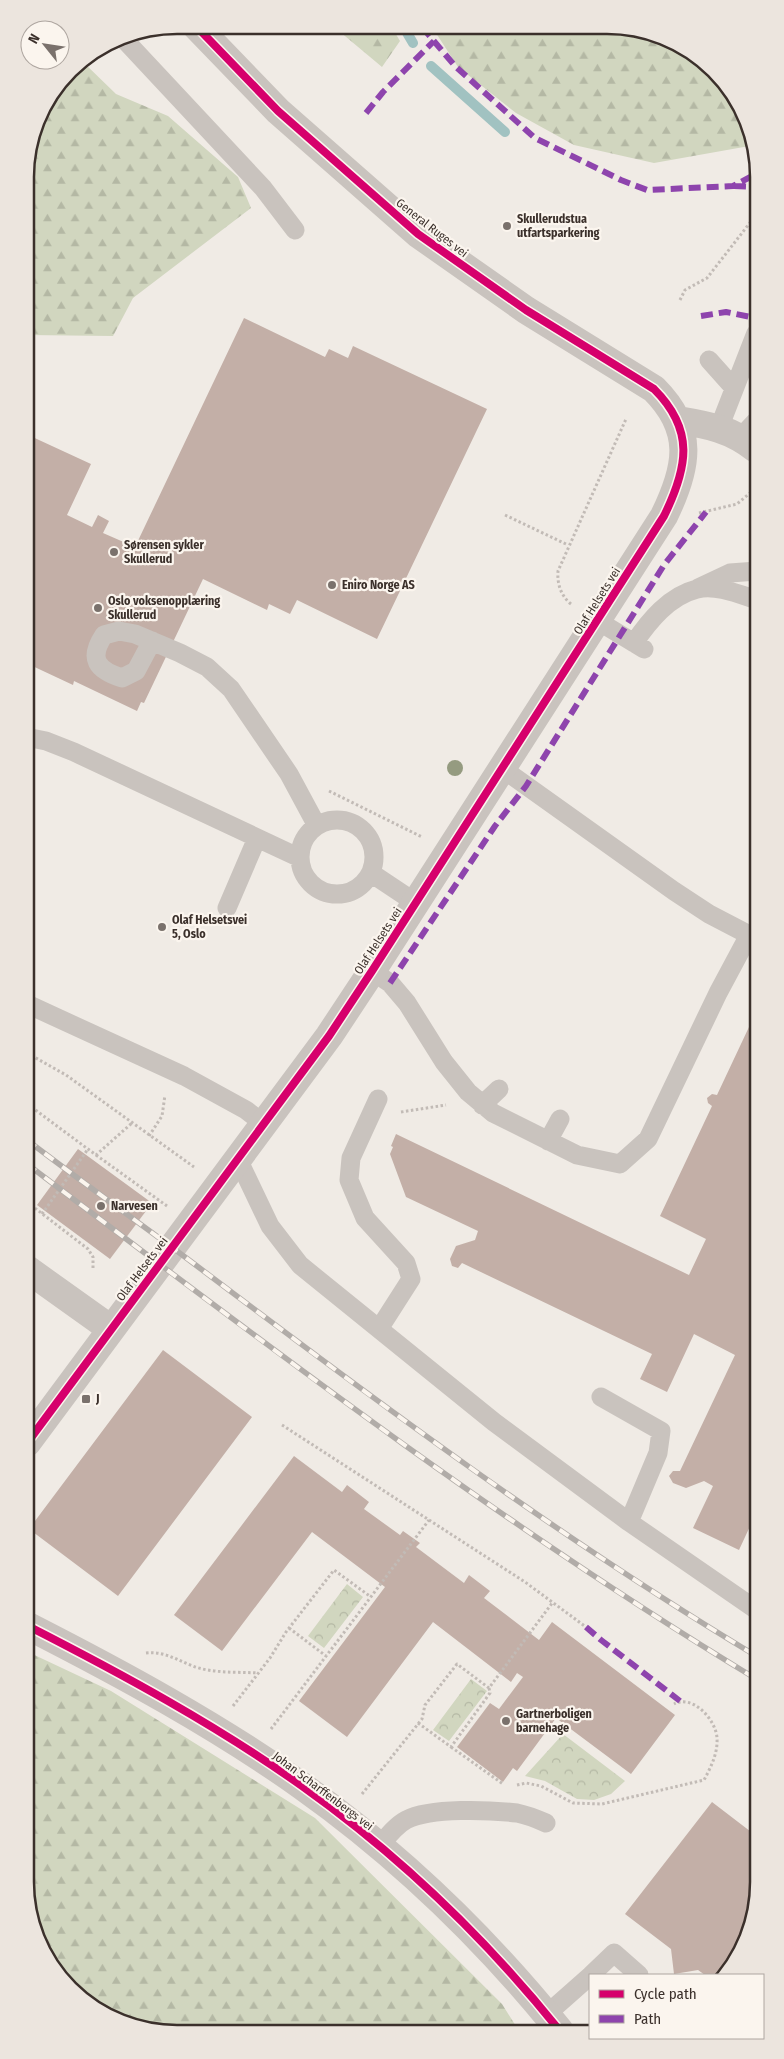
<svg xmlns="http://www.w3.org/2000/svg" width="784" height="2059" font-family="'Fira Sans Condensed',sans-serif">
<defs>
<pattern id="forest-firs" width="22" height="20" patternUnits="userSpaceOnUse" patternTransform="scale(1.25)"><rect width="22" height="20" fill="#d1d6bf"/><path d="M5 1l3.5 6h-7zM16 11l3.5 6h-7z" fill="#b4b8a4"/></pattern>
<pattern id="park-crowns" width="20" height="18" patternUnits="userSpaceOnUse" patternTransform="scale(1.25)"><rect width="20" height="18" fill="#d1d6bf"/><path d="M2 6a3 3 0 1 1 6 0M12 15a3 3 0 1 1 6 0" fill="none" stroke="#b4b8a4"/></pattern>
</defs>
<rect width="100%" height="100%" fill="#f0ebe5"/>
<!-- forest -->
<path fill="url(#forest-firs)" d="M333,26H391L400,41L382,67Z
M432,27L637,28L683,45L714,69L739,101L755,145L654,163L574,145L516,113L458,67Z
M81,60L116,94L168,116L238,177L251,208L133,298L113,336L26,335L25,167L41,110L77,63Z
M28,1652L111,1691L315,1818L502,2004L519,2031H148L110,2018L70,1990L45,1958L28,1912Z"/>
<!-- park -->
<path fill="url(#park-crowns)" d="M347,1584L363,1597L324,1648L308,1636Z
M471,1679L487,1691L449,1741L433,1730Z
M563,1734L625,1781L611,1794L594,1800L577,1799L545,1781L525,1776Z"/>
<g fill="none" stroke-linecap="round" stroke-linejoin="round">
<!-- stream -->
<path stroke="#a1c2c1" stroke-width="10" d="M403,26L413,43
M431,66L505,132"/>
</g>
<!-- building -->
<path fill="#c3afa7" d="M244,318L325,357L329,349L348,358L353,346L487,409L377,639L297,600L290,614L269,604L267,610L203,579L144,703L141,702L137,711L74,681L73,685L26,663V434L91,464L67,515L92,527L98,515L109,521L103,533L135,547Z
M757,1010L758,1509L739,1550L693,1528L713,1486L704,1481L686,1488L673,1483L669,1476L673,1471H680L735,1355L694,1334L667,1392L640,1379L652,1354L462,1263L458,1268L452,1266L450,1259L456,1246L475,1240L478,1231L406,1197L390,1154L393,1147L391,1146L396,1134L689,1275L706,1239L660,1216L712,1106L708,1103L707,1098L712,1094L717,1095Z
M78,1149L152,1203L110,1259L37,1205Z
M163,1350L252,1417L118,1596L29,1529Z
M294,1456L342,1492L347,1485L369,1502L364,1509L400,1535L403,1531L420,1543L416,1547L464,1583L469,1575L490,1591L484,1598L539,1640L552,1622L675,1715L631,1774L556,1718L517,1771L513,1768L503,1782L457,1747L490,1703L499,1709L523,1677L517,1673L511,1682L433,1622L347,1737L299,1701L385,1587L312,1532L222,1651L174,1615Z
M712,1802L759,1838V1892L748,1940L726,1975H705L698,1970L674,1974L671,1949L625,1914Z"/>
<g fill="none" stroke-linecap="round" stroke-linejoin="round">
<!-- path -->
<path stroke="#c2bbb6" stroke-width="3" stroke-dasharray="2.5 2.5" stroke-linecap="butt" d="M680,300L685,290L707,278L756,215
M699,513L737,504L757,487
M505,515L568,545
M571,604C561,596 557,584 558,571L626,419
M329,791L422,837
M27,1053L66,1075L194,1167
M27,1107L30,1106L96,1155L132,1123
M401,1112L446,1105
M149,1136L162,1116L165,1095
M96,1155L167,1206
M27,1202L88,1249L93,1257V1270
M42,1214L88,1149
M282,1425L525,1582L586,1627
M289,1628L326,1656
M146,1653C169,1650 185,1667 208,1670C224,1673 242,1672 258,1673
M233,1706L270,1658L286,1632L334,1570L371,1597
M418,1723L451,1747L490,1693L489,1688
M271,1729L429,1520
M451,1747L503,1784
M517,1785L526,1783L541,1786L573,1803L602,1804L704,1780C711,1767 718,1753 717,1738C716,1720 693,1694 674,1704
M362,1794L422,1719L425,1705L457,1664L489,1688L553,1602"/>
<!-- lane -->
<path stroke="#c9c3be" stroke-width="19" d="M121,36L263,188L295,230
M709,360L734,388
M719,428L756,333
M741,437L756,421
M698,588L730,573L757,571
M598,621L644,649
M152,641L136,671L122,678C97,670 88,659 104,635L119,631L135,634L180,653L207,667L231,689L289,774L317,826
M634,643C649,621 669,596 697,589C715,584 739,594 757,600
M26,737L46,741L74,752L300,858
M503,769L674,891L709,914L757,939
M300 857a37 37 0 1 1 74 0a37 37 0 1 1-74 0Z
M371,873L416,903
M227,908L257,838
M372,971L390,983L407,1003L444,1062L468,1092L493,1113L577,1155L620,1164L648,1139L718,993L749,935
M27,1004L184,1076L246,1110L264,1124
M378,1099L351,1158L349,1180L365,1218L406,1263L411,1279L379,1329
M482,1105L499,1089
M548,1141L560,1119
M238,1159L270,1226L300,1265L494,1422L629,1522L758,1611
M601,1397L661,1431L658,1453L629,1522
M379,1847C387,1837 395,1826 406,1820C431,1807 490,1810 517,1813C527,1815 537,1819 546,1823
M591,1975L614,1953L639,1975
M547,2014L590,1976"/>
<!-- street -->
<path stroke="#c9c3be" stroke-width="28" d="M678,420C708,425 731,429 756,449
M27,1269L111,1329
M27,1443L329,1036L372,971L664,516C688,467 695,430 654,389L526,310L418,234L278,111L195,25
M28,1626C122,1674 216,1725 302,1786C399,1855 486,1939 560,2031"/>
<defs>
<path id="rail" d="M27,1140C82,1182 138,1222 193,1263C377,1402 561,1539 758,1657
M27,1164C265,1344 503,1526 758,1680"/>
</defs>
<!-- rail casing -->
<use href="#rail" stroke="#b1aca8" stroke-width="5.5"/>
<!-- rail -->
<use href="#rail" stroke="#fbf5ee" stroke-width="4" stroke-dasharray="11" stroke-linecap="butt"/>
<!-- quiet -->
<path stroke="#8e44ad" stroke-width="6" stroke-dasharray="12 6" stroke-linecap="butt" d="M422,27L455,66L535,138L621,180L647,190L733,186L756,174
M366,113L383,92L434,41
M734,186L756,187
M701,316L726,312L756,318
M390,983L495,826L526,786L664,565L706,512
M586,1627L601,1640L680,1701"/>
<defs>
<path id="cycleway" d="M27,1443L329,1036L372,971L664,516C688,467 695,430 654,389L526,310L418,234L278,111L195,25
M28,1626C122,1674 216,1725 302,1786C399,1855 486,1939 560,2031"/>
</defs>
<!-- cycleway casing -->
<use href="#cycleway" stroke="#fbf5ee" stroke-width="11"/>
<!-- cycleway -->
<use href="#cycleway" stroke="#d6006c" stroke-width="8"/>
</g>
<!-- trees -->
<circle fill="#959b80" cx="455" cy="768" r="8"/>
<!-- markers -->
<g fill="#7a716c" stroke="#fbf5ee" stroke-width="2">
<circle cx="507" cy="226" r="5"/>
<circle cx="114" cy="552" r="5"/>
<circle cx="332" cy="585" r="5"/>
<circle cx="98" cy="608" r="5"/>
<circle cx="162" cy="927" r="5"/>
<circle cx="101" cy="1206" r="5"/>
<rect x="81" y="1394" width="10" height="10" rx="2.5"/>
<circle cx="506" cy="1721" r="5"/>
</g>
<g text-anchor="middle" stroke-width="4.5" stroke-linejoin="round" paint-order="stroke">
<!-- poi labels -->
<g font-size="12" font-weight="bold" fill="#3b302b" stroke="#fbf5ee" text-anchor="start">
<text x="517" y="223">Skullerudstua<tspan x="517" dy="14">utfartsparkering</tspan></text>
<text x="124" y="549">Sørensen sykler<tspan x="124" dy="14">Skullerud</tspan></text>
<text x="342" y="589">Eniro Norge AS</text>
<text x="108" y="605">Oslo voksenopplæring<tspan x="108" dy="14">Skullerud</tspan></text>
<text x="172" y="924">Olaf Helsetsvei<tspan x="172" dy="14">5, Oslo</tspan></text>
<text x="111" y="1210">Narvesen</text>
<text x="96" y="1403">J</text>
<text x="516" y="1718">Gartnerboligen<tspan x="516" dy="14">barnehage</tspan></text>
</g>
<!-- street labels -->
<g font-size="12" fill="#3b302b" stroke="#fbf5ee">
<text transform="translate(432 228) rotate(38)" y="4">General Ruges vei</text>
<text transform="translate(597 601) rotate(-58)" y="4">Olaf Helsets vei</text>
<text transform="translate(378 941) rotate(-57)" y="4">Olaf Helsets vei</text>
<text transform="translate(142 1269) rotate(-53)" y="4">Olaf Helsets vei</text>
<text transform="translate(323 1791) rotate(37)" y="4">Johan Scharffenbergs vei</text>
</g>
</g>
<!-- crop -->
<path d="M0 0H784V2059H0ZM177 34H607A143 143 0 0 1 750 177V1882A143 143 0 0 1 607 2025H177A143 143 0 0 1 34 1882V177A143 143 0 0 1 177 34Z" fill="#ece5de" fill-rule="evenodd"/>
<path fill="none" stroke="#3b302b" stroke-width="2.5" d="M177 34H607A143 143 0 0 1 750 177V1882A143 143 0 0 1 607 2025H177A143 143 0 0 1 34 1882V177A143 143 0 0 1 177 34Z"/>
<!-- legend -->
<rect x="589" y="1974" width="175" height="65" fill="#fbf5ee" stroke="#aea6a0"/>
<rect x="599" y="1990" width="25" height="8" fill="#d6006c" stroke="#aea6a0"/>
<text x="634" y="1999" font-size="15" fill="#3b302b">Cycle path</text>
<rect x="599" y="2015" width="25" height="8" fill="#8e44ad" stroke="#aea6a0"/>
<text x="634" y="2024" font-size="15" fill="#3b302b">Path</text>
<!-- north arrow -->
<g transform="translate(45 45) rotate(300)"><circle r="24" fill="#fbf5ee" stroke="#aea6a0"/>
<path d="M0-4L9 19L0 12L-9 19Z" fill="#7a716c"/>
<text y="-8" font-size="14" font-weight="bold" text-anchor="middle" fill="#3b302b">N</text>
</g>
</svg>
